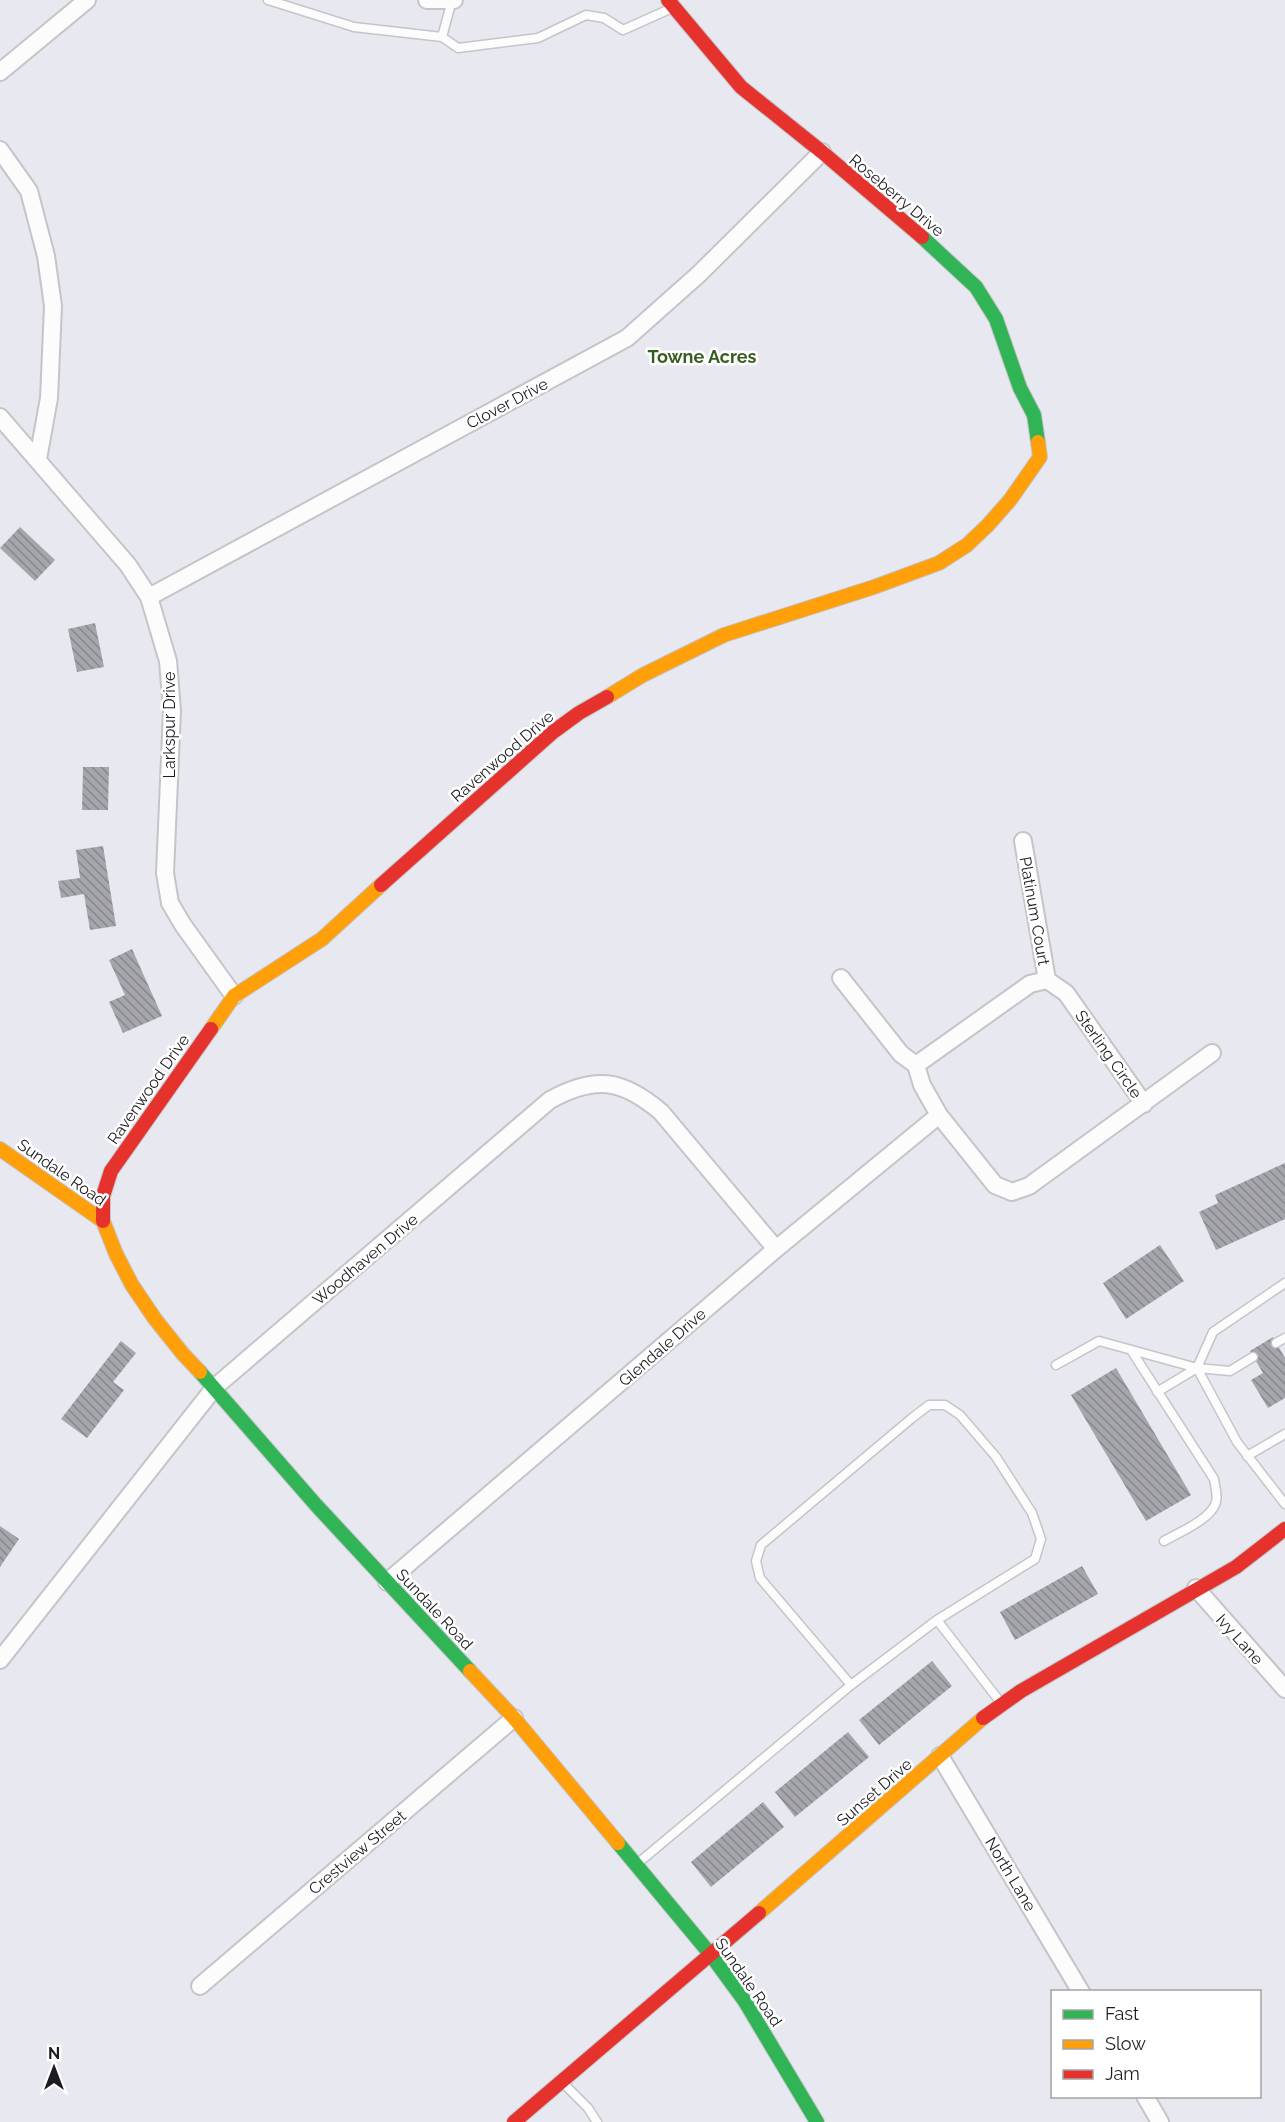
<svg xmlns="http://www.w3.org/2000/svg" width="1285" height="2122" font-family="Raleway,sans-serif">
<defs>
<pattern id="building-back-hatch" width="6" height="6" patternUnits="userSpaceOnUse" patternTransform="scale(1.5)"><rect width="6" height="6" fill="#a5a5ac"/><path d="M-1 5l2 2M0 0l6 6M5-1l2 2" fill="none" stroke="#86868c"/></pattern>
</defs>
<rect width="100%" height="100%" fill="#e8e8f0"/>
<!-- building -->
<path fill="url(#building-back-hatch)" d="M20,527L55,560L35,581L0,548Z
M95,623L104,667L77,672L68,629Z
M83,767H109L108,810H82Z
M103,846L116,926L90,930L84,894L61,898L58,881L80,878L76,850Z
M132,949L162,1016L123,1033L109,1002L125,995L109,960Z
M1285,1163V1219L1216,1250L1199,1212L1218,1203L1215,1195Z
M1160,1245L1184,1281L1126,1319L1103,1283Z
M1273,1337L1285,1358V1398L1268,1408L1251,1380L1263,1373L1250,1351Z
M121,1341L136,1353L113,1382L124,1390L87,1438L61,1419Z
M1116,1368L1191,1495L1146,1521L1071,1395Z
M0,1526L19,1539L0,1567Z
M1082,1566L1098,1594L1015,1640L1000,1612Z
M932,1661L952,1686L879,1745L859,1720Z
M848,1732L869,1757L795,1817L775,1792Z
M763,1802L784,1827L711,1887L691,1862Z"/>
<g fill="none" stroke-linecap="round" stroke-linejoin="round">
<defs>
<path id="lane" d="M268,0L354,27L442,37L458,48L538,38L586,15L604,18L623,30L672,8
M442,37L452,0
M1276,1343L1285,1338
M1131,1350L1214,1479C1215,1486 1218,1495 1216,1502C1212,1519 1178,1533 1164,1541
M1056,1365L1099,1341L1197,1368L1230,1371L1253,1357
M1197,1368L1237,1442L1285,1504
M1157,1392L1197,1368L1213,1332L1285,1283
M1247,1456L1285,1434
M937,1620L1001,1703
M637,1864L851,1685L937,1620L1035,1559L1041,1539L1032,1513L996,1457L960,1415L945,1405H929L912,1418L761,1545L756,1561L760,1578L851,1685
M562,2082L588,2108L597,2122"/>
<path id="street" d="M427,0H454
M0,72L87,0
M0,150L29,191L46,256L53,306L49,398L38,459
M0,417L128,565L149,597L168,661L172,711L165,873L170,903L183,925L234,996
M149,597L627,338L699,274L822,152
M1023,841L1047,980
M841,978L901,1054L916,1065L922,1085L939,1115L995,1185L1012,1192L1029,1186L1212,1053
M916,1065L1030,984L1047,980L1066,993L1144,1104
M387,1582L776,1249L939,1115
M1196,1588L1285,1689
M0,1660L215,1387L550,1100C595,1075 622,1079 661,1112L776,1249
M940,1756L1081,1992
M200,1986L514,1718
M1145,2096L1160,2122"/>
<path id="fast" d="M922,237L976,287L996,319L1020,388L1034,415L1038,442
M200,1372L316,1505L470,1671
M618,1843L711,1955L744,2000L817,2122"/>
<path id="slow" d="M607,697L643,675L724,635L874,587L939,563L967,545L988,525L1010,500L1040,457L1038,442
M211,1029L234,996L322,939L381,885
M0,1149L103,1221L116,1254L132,1285L155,1319L183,1354L200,1372
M470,1671L514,1718L618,1843
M759,1913L983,1718"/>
<path id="jam" d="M668,0L741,87L822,152L922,237
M381,885L553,732L579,713L607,697
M103,1221V1196L111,1171L211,1029
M983,1718L1021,1691L1236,1567L1285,1529
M514,2122L759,1913"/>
</defs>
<!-- lane casing -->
<use href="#lane" stroke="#c4c4c9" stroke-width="11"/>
<!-- street casing -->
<use href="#street" stroke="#c4c4c9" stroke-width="20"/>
<!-- fast casing -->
<use href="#fast" stroke="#c4c4c9" stroke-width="16"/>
<!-- slow casing -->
<use href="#slow" stroke="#c4c4c9" stroke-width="16"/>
<!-- jam casing -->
<use href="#jam" stroke="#c4c4c9" stroke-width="16"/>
<!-- lane -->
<use href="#lane" stroke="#fcfcfd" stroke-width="8"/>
<!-- street -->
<use href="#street" stroke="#fcfcfd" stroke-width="16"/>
<!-- fast -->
<use href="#fast" stroke="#30b455" stroke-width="14"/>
<!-- slow -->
<use href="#slow" stroke="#ff9f0a" stroke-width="14"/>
<!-- jam -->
<use href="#jam" stroke="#e5322d" stroke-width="14"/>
</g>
<g text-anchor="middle" stroke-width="5" stroke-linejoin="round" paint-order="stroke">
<!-- street labels -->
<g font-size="16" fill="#1b1b20" stroke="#fff">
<text transform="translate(897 195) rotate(40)" y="6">Roseberry Drive</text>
<text transform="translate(507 403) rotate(-28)" y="6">Clover Drive</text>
<text transform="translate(169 725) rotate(-90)" y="6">Larkspur Drive</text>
<text transform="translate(502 756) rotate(-41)" y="6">Ravenwood Drive</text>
<text transform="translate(1035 911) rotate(80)" y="6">Platinum Court</text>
<text transform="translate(1109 1054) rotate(55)" y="6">Sterling Circle</text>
<text transform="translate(148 1089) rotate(-55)" y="6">Ravenwood Drive</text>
<text transform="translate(62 1172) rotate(35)" y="6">Sundale Road</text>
<text transform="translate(365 1259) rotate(-40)" y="6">Woodhaven Drive</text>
<text transform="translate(662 1347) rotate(-41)" y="6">Glendale Drive</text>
<text transform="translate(435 1609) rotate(47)" y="6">Sundale Road</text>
<text transform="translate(1240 1639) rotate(48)" y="6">Ivy Lane</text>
<text transform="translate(874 1792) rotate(-41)" y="6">Sunset Drive</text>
<text transform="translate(357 1852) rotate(-40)" y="6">Crestview Street</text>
<text transform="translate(1011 1874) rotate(59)" y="6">North Lane</text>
<text transform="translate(749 1982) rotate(55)" y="6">Sundale Road</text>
</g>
<!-- neighbourhood labels -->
<g font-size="18" font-weight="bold" fill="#375d1f" stroke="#fff">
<text x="702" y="363">Towne Acres</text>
</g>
</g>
<!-- legend -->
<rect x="1051" y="1990" width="210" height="108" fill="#ffffff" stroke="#a4a4a6" stroke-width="1.5"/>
<rect x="1063" y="2010" width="30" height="9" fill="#30b455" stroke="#a4a4a6" stroke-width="1.5"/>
<text x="1105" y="2020" font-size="18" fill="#1b1b20">Fast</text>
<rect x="1063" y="2040" width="30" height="9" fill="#ff9f0a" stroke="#a4a4a6" stroke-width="1.5"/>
<text x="1105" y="2050" font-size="18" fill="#1b1b20">Slow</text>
<rect x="1063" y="2070" width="30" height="9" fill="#e5322d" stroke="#a4a4a6" stroke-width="1.5"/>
<text x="1105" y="2080" font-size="18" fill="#1b1b20">Jam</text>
<!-- north arrow -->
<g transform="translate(54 2068)" stroke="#ffffff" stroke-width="4.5" paint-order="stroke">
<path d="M0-4.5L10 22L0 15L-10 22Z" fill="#1b1b20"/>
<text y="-9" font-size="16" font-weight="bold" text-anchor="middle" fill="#1b1b20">N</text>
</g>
</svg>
